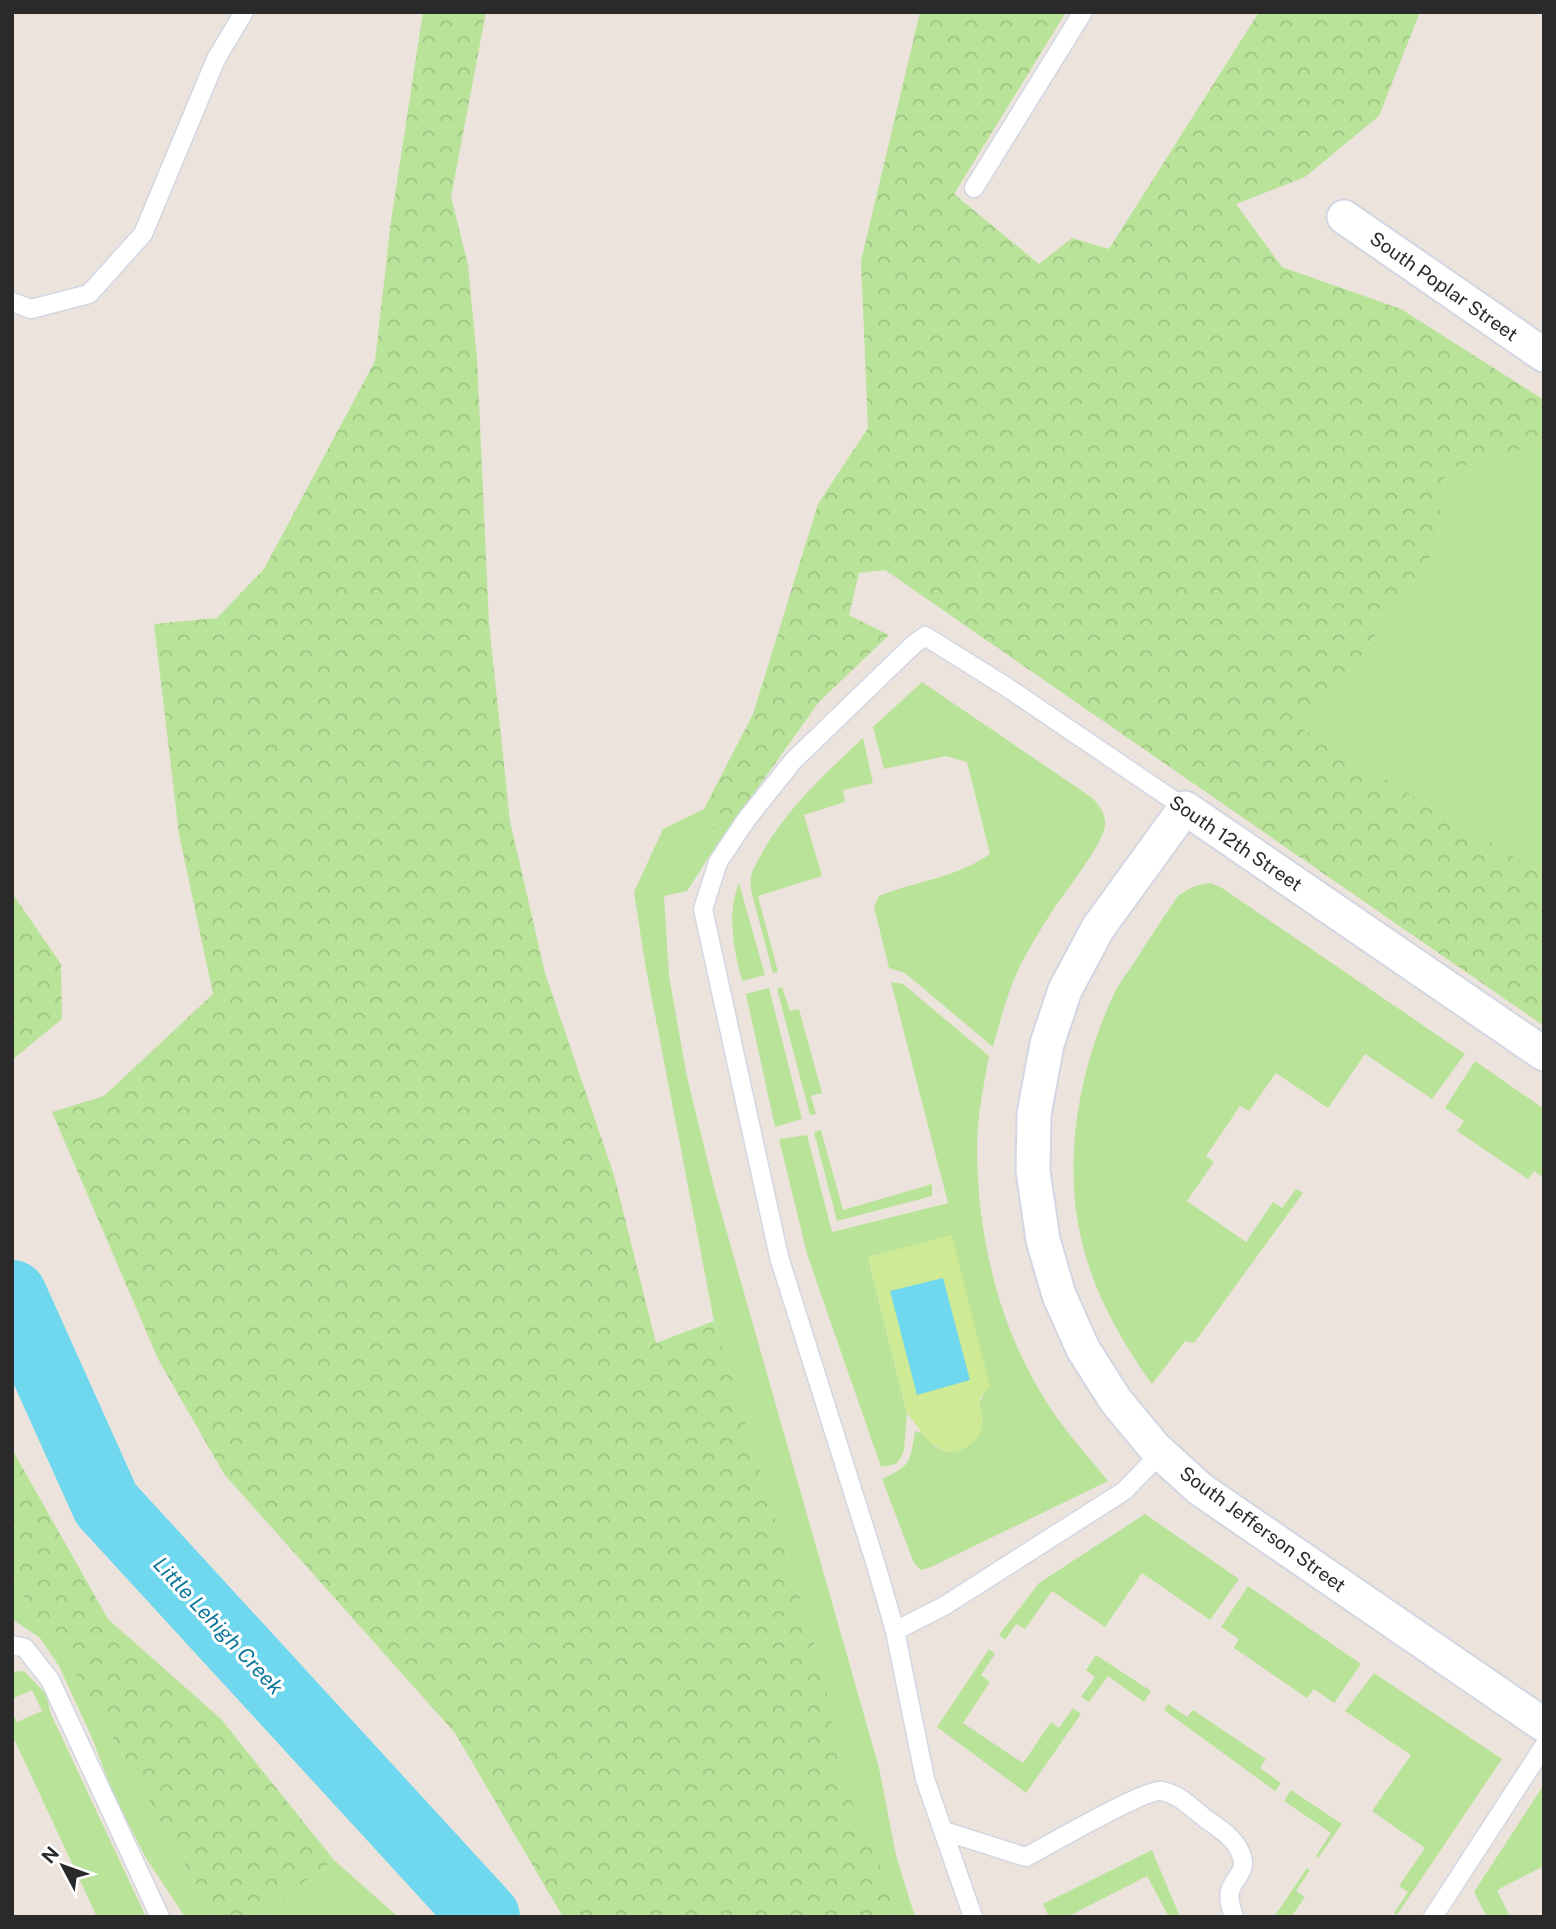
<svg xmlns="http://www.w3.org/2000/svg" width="1556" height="1929" font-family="'Public Sans',sans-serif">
<defs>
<pattern id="forest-crowns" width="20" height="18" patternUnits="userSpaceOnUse" patternTransform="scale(1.75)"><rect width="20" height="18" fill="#b9e399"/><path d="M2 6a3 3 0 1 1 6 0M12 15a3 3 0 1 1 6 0" fill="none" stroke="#9fc384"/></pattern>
</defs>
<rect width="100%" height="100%" fill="#ece4dc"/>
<!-- grass -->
<path fill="#b9e399" d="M1544,439V875L1296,725L1358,660L1437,546L1445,468L1493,462Z
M922,682L1091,797C1099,804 1106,814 1105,825C1104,844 1063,894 1051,913C1041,928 1032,944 1023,960C1009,987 1001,1017 993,1047L905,973L889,968L874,907L879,896C918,880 954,879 990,854L967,762L946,756L884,769L873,727Z
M863,738L873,783L843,790L845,802L804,815L822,876L758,896L778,972L773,973L752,894C751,889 750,883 751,878C752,869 758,861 762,853C787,808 826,773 863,738Z
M704,809L712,813L716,846L687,891L664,896L669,976L687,1077L714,1187L879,1768L896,1855L915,1917H896L885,1875L843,1781L824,1675L714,1321L645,963L634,892L663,829Z
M739,883L765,975L742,981C734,949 726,915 739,883Z
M1211,883L1222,888L1465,1054L1432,1099L1365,1054L1328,1108L1276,1073L1249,1111L1240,1106L1206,1156L1214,1162L1187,1201L1246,1242L1273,1202L1282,1208L1296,1189L1303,1193L1194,1343L1185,1341L1152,1384C1122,1343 1094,1293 1082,1242C1062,1162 1079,1068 1114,994C1119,983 1127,973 1134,963C1148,940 1163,918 1178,896C1189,888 1197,884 1211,883Z
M891,982L903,984L989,1056C984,1083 977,1119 977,1146C977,1234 998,1326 1046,1401C1063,1429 1087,1455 1108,1481L931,1567L921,1570L914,1563L882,1479C912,1465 910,1462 915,1431L922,1433L934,1446L949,1453L983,1418L979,1404L984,1393L952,1236L868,1257L907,1413L904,1450L901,1457L896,1464L881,1467L807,1254L779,1139L807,1135L832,1232L948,1203Z
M782,987L790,1011L799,1009L822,1093L811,1096L816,1114L810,1115L777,989Z
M769,988L802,1119L775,1127L746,994Z
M1475,1061L1544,1109V1178L1534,1171L1528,1179L1457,1131L1464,1121L1445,1108Z
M821,1130L843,1210L932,1184V1196L837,1221L814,1132Z
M1145,1514L1239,1579L1210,1620L1142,1573L1105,1627L1052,1591L1025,1629L1016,1624L1005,1640L999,1635L1039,1583Z
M12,1573L27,1604L56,1644L104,1722L215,1917H185L146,1858L113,1794L93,1740L59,1666L40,1638L12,1619Z
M1248,1586L1361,1664L1334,1703L1314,1689L1307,1698L1234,1648L1239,1639L1221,1627Z
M989,1649L995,1654L981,1675L990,1682L963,1723L1023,1763L1051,1722L1059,1728L1073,1708L1081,1714L1026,1793L937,1727Z
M1096,1655L1151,1691L1144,1702L1108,1676L1089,1702L1081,1697L1095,1677L1086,1670Z
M24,1671L47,1695L50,1712L146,1917H97L15,1741L12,1742V1712L17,1722L42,1711L32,1690L12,1699V1672Z
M1374,1673L1502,1759L1397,1915L1394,1913L1408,1892L1399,1886L1425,1848L1372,1811L1411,1755L1345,1711Z
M1168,1704L1187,1717L1193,1710L1266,1759L1260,1768L1281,1783L1275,1791L1164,1710Z
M1543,1786L1544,1866L1497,1890L1510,1917H1487L1474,1892Z
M1291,1790L1342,1824L1318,1858L1316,1856L1331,1833L1284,1801Z
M1152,1850L1180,1917H1169L1147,1876L1067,1917H1049L1043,1904Z
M334,1860L398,1917H258Z
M1307,1868L1310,1870L1296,1891L1305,1897L1291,1917H1274Z"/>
<!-- forest -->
<path fill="url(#forest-crowns)" d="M423,12H486L451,197L468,265L477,358L489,623L510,821L545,973L614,1175L656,1343L714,1321L824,1675L843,1781L885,1875L896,1917H563L455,1733L224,1474L158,1359L52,1112L104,1096L213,994L179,834L154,624L217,618L264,569L375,361L391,221Z
M920,12H1066L954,194L1039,264L1072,238L1109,249L1259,12H1420L1379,116L1305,177L1236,204L1282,267L1401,309L1544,400V439L1493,462L1445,468L1437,546L1358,660L1296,725L1544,875V1026L885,570L859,573L849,615L889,635L819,702L716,846L712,814L704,809L753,714L818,504L868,428L861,261Z
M12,893L61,964L62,1019L12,1060Z
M12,1449L108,1619L221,1719L334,1860L258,1917H215L104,1722L56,1644L27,1604L12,1573Z"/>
<!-- pitch -->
<path fill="#ceea95" d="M952,1235L990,1386C987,1391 982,1394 980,1399C978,1405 982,1410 982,1416C985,1437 968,1451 949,1453L929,1442L907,1413L868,1257Z"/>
<!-- water -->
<path fill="#70d8ee" d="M943,1278L970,1380L917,1395L890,1291Z"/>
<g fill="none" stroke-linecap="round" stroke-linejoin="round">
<!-- river -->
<path stroke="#70d8ee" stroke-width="70" d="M12,1295L106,1504L485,1917"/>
<defs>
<path id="service" d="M974,188L1083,12
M12,302L31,309L89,294L143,234L216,59L244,12
M895,1631L944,1606L1124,1491L1161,1453
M12,1645L25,1648L50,1680L160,1917
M944,1831L1026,1857C1047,1846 1144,1789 1161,1791C1178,1793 1193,1809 1206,1819C1220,1829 1237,1839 1242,1857C1247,1871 1233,1879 1230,1891C1228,1900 1231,1908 1234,1917
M973,1917L925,1779L895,1631L876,1565L779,1257L703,909L718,862L746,820L793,761L913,645L925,636L1005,686L1185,808
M1433,1917L1544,1746"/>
<path id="minor" d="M1344,217L1544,355
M1544,1054L1185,808L1098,928L1065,990L1047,1044L1034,1114L1033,1171L1043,1240L1059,1295L1083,1349L1116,1401L1155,1448L1200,1489L1544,1725"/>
</defs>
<!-- service casing -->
<use href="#service" stroke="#d2d6e3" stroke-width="21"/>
<!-- minor casing -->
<use href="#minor" stroke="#d2d6e3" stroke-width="37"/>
<!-- service -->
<use href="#service" stroke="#fff" stroke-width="18"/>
<!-- minor -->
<use href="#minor" stroke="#fff" stroke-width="33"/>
</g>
<g text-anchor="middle" stroke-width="6" stroke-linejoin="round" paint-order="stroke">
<!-- street labels -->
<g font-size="19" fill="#2a2a2a" stroke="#fff">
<text transform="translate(1444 286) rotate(35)" y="7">South Poplar Street</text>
<text transform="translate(1236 843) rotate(34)" y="7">South 12th Street</text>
<text transform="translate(1263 1529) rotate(36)" y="7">South Jefferson Street</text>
</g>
<!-- water labels -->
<g font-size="21" font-style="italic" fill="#0e779b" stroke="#fff">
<text transform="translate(218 1626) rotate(47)" y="7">Little Lehigh Creek</text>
</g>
</g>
<!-- border -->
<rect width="1556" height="1929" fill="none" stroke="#2a2a2a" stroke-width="28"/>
<!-- north arrow -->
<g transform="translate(63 1866) rotate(311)" stroke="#ffffff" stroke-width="5" paint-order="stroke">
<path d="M0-5L12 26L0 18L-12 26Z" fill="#2a2a2a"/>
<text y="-10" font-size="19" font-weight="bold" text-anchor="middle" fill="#2a2a2a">N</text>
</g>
</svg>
